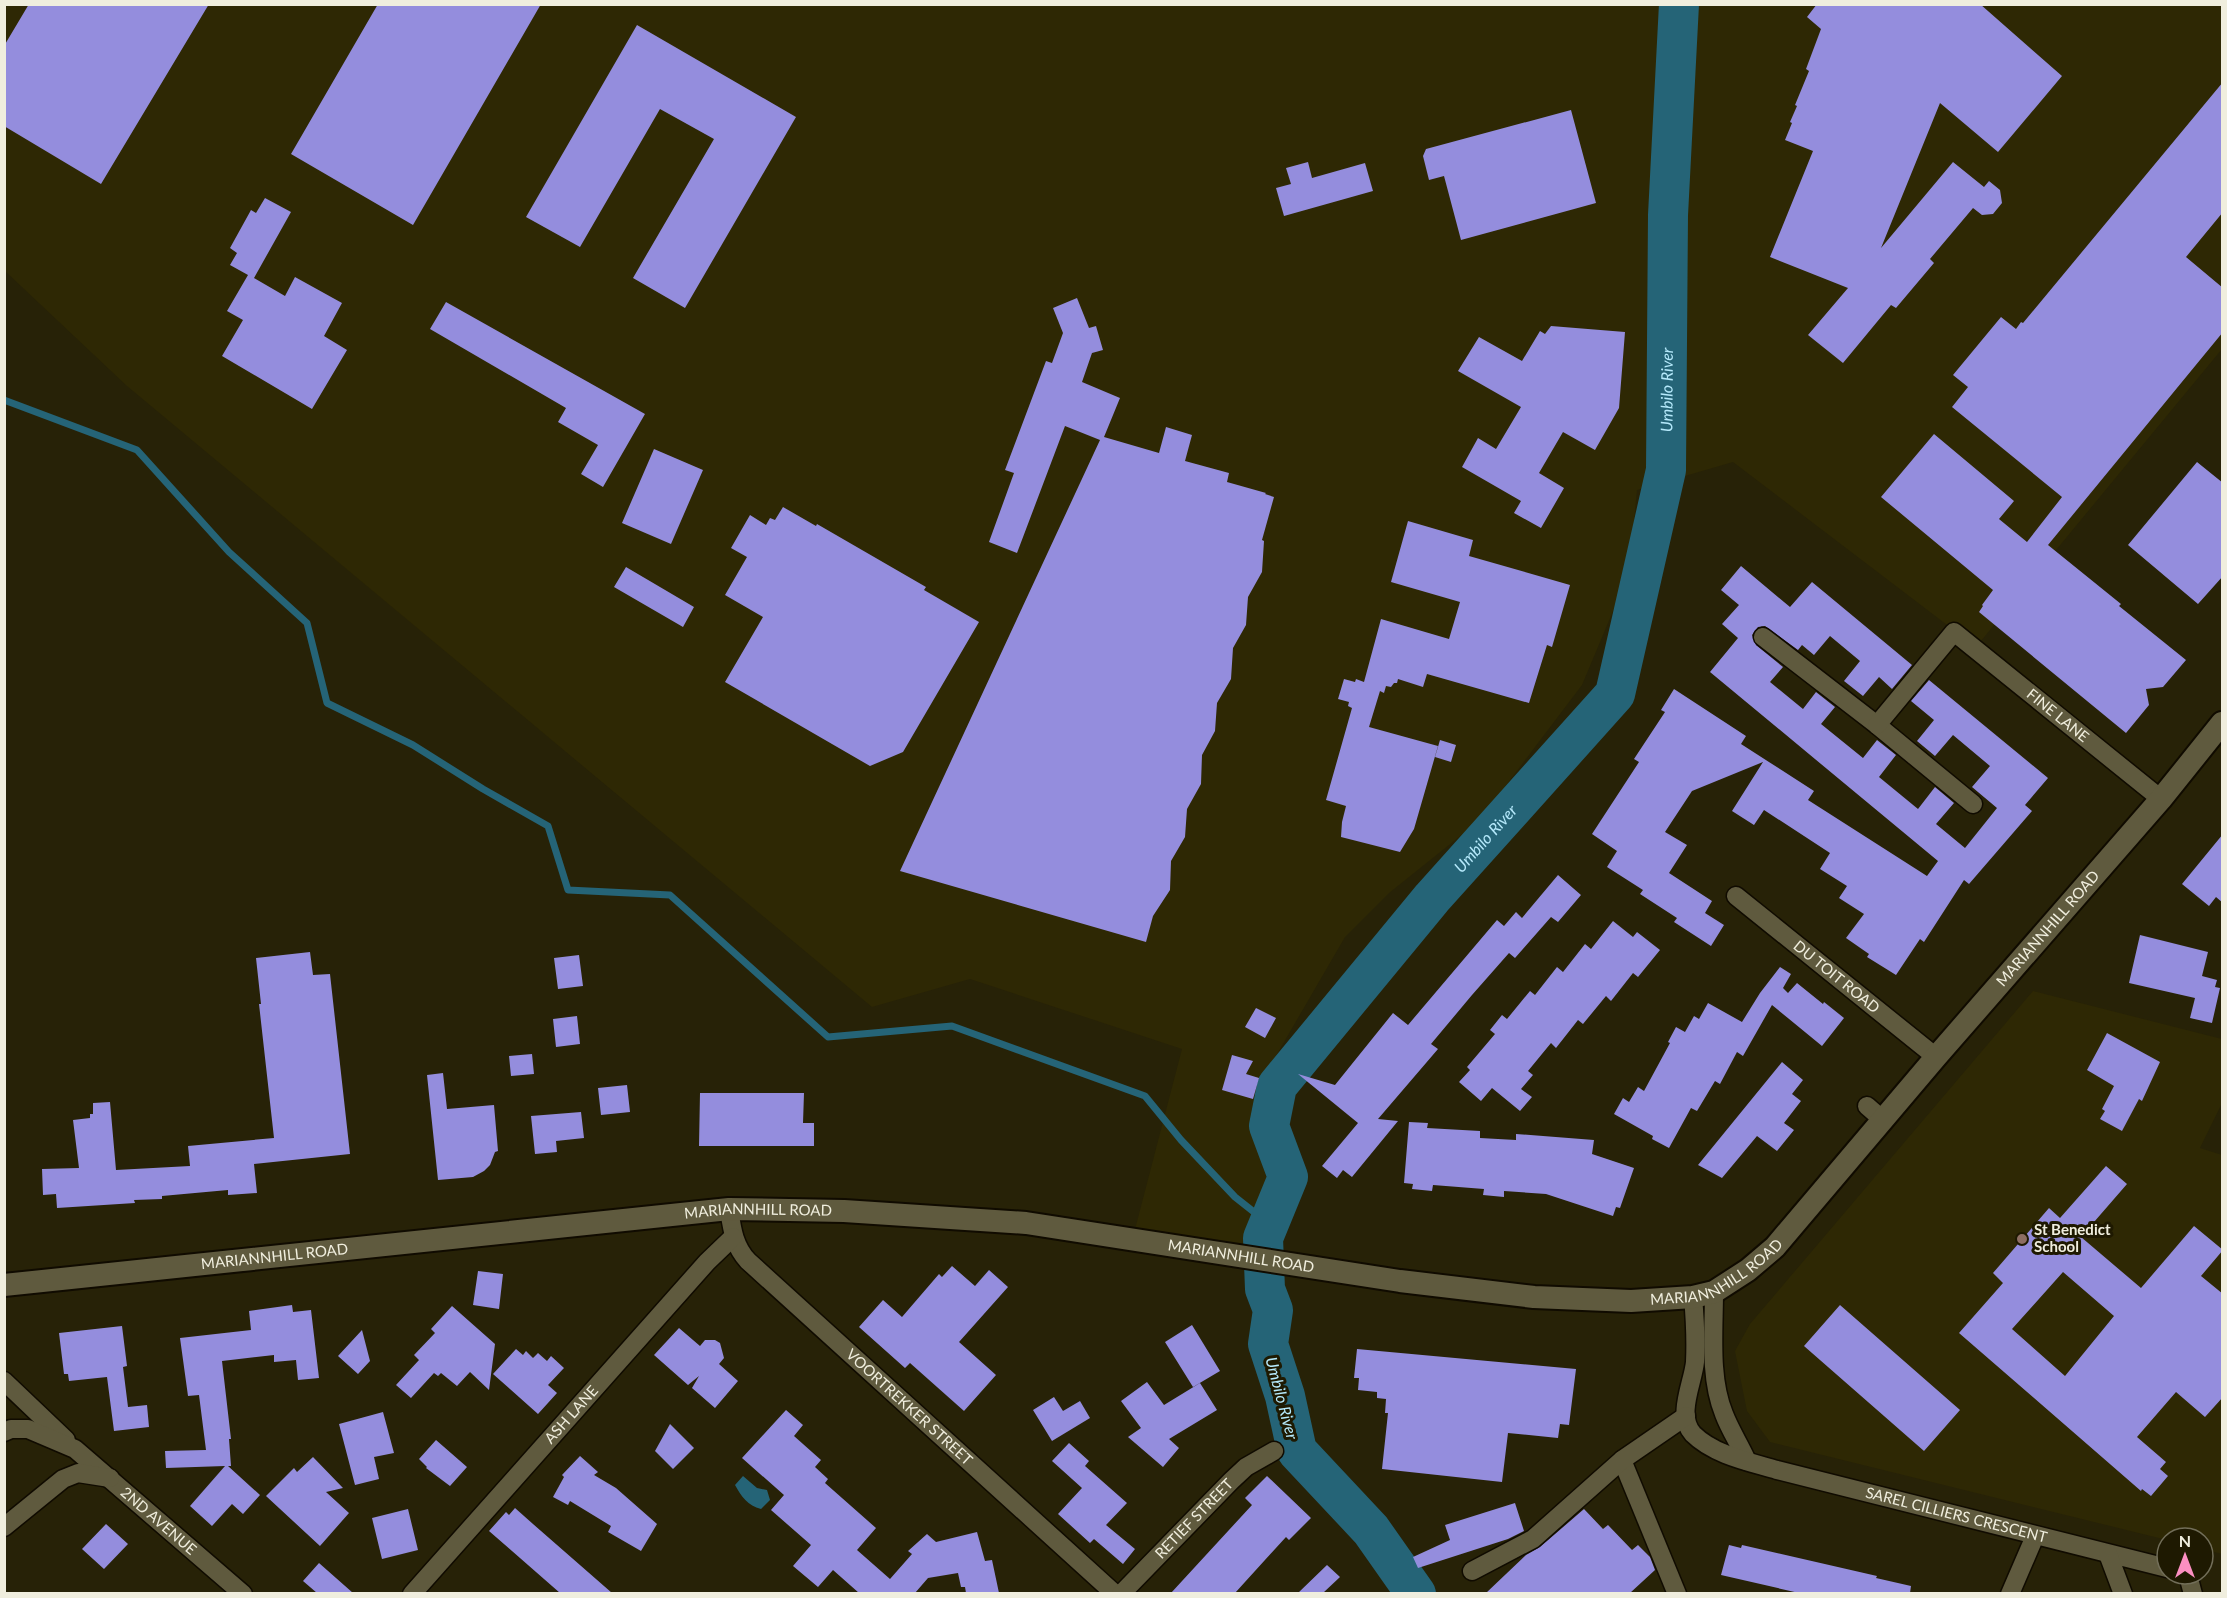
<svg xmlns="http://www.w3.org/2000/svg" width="2227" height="1598" font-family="Lato,sans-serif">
<rect width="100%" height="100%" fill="#272207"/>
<!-- built -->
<path fill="#2e2804" d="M4,5H2222V349L1976,647L1733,462L1637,490L1629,573L1582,685L1479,821L1389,893L1345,937L1262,1080L1251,1129L1269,1185L1258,1259L1133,1237L1182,1049L970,979L872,1007L127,386L5,271Z
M2033,991L2222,1039V1103L2200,1148L2222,1155V1554L2203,1549V1538H2167V1540L1770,1442L1747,1411L1735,1351L1750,1324Z"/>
<!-- water -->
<path fill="#256477" d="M743,1476L757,1488L767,1490L770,1500L761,1509C748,1506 741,1496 735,1485Z"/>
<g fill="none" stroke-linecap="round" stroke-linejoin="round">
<!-- stream -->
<path stroke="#256477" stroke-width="7" d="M4,400L137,450L229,552L307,623L327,703L413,745L483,789L548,826L568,890L670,895L828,1037L952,1026L1145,1096L1181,1140L1235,1197L1259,1216L1263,1238"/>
<!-- river -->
<path stroke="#256477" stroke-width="40" id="s1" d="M1416,1594L1371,1530L1297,1451L1285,1396L1268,1344L1273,1310L1265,1289L1263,1238L1288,1177L1269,1126L1277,1086L1432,898L1615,694L1666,470L1668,215L1679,4"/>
</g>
<!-- building -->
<path fill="#948ddd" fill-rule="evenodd" d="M29,4H209L101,184L4,126V46Z
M378,4H541L413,225L291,154Z
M1817,4H1980L2062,76L1998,152L1940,103L1881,248L1953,162L1984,187L1989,181L2000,190L2002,203L1993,214L1982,215L1973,208L1930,259L1934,263L1896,308L1891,305L1843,363L1808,335L1848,288L1770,257L1813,151L1785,140L1792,123L1790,122L1797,106L1795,105L1809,71L1806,69L1821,29L1807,17Z
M637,25L796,117L685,308L633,278L714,139L660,109L580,247L526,217Z
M2223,82V212L2186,257L2223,288V332L2048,545L2121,604L2119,606L2186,660L2163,687L2146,689L2149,705L2126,733L1979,612L1983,606L1982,605L1993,590L1881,497L1934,434L2014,501L1999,519L2027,542L2062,497L1952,407L1968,387L1953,375L2001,317L2016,329L2021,322L2023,323Z
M1571,110L1596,203L1461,240L1444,176L1429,180L1423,156L1426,149Z
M1308,162L1312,178L1365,163L1373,191L1284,216L1276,188L1291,184L1286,168Z
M265,198L291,212L254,278L285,296L295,277L342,303L324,336L347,350L312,409L222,356L243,320L227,311L248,275L230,265L237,253L230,248L251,210L256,213Z
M1077,298L1089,328L1096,326L1103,350L1092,353L1082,382L1120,398L1104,437L1159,453L1166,427L1192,435L1185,461L1229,473L1227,482L1266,493L1265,494L1274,497L1262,540L1264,541L1262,572L1248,597L1246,625L1233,648L1231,679L1217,703L1215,731L1202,755L1201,784L1187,809L1185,837L1171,861L1170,890L1153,916L1146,942L900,871L1100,440L1065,426L1017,553L989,542L1014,473L1005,470L1046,361L1052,363L1063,333L1053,308Z
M446,302L645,414L603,487L581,474L598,445L558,422L566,408L430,329Z
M1551,326L1625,332L1619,408L1595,450L1563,432L1539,473L1564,488L1541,528L1514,513L1521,501L1462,467L1478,438L1496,449L1521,407L1458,371L1479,337L1522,361L1540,331L1545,334Z
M654,449L703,470L671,544L622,523Z
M2197,462L2223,483V576L2198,604L2128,545Z
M783,507L816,526L817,524L926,587L924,590L979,622L903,752L870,766L725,682L763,617L725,595L747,557L731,548L750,515L766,525L770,518L775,520Z
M1408,521L1473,540L1469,556L1570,585L1552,647L1547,645L1529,703L1427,674L1423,687L1398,679L1397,683H1394L1391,687L1386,686L1384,693L1380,691L1369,727L1438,746L1414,829L1400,852L1341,837L1342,822L1346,806L1326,800L1352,708L1348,706L1349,702L1338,699L1344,679L1355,682L1356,679L1364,682L1381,619L1449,639L1460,602L1391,582Z
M1741,566L1790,607L1812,582L1912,665L1892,689L1879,677L1863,696L1844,681L1860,661L1830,636L1814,655L1802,645L1798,650L1765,626L1758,627L1752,635L1756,645L1783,667L1770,682L1803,709L1816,692L1835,707L1821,724L1863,758L1877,740L1896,755L1879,777L1918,809L1935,787L1954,803L1936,824L1965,848L1997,808L1972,787L1990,766L1953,735L1935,756L1917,741L1934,720L1911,701L1929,680L2048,778L2025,805L2032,811L1969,884L1964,880L1924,942L1920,939L1896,975L1867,957L1869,954L1846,938L1864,914L1839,898L1847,886L1820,869L1830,853L1764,810L1754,825L1732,811L1763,762L1692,791L1665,832L1687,845L1669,873L1712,901L1705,913L1724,925L1711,946L1674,922L1677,918L1640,894L1643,890L1607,867L1617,851L1592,834L1639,762L1634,759L1665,712L1661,710L1674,689L1746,736L1741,744L1814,791L1808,800L1927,876L1938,861L1710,672L1738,638L1722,624L1739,605L1721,590Z
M626,567L694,607L683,627L614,587Z
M1440,740L1456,745L1451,762L1435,757Z
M2223,834V903L2216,897L2209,906L2182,884Z
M1558,875L1581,895L1558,922L1551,917L1515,958L1509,953L1472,995L1431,1044L1438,1049L1378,1119L1398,1121L1352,1177L1343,1170L1337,1178L1322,1166L1358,1123L1298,1074L1335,1085L1393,1013L1408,1025L1497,920L1504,926L1516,912L1522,918Z
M1613,921L1633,937L1637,932L1660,950L1638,977L1633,973L1611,1001L1606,996L1583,1024L1578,1020L1556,1048L1551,1043L1528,1071L1533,1075L1521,1089L1532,1097L1520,1111L1492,1088L1481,1101L1459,1082L1470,1070L1467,1067L1495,1034L1490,1030L1502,1015L1507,1019L1530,991L1535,995L1557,967L1563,972L1585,944L1591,949Z
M2140,935L2208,952L2202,976L2217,980L2215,987L2220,988L2212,1023L2190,1018L2195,998L2129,983Z
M310,952L313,975L330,974L350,1154L254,1164L257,1193L228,1195V1190L162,1196V1199L134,1200L135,1203L57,1208L56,1194L43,1195L42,1169L79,1168L73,1120L90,1118V1114H93V1103L110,1102L116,1170L190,1166L188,1146L274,1138L259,1004H261L256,958Z
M579,955L583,986L558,989L554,958Z
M1780,967L1791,974L1783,988L1788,993L1797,983L1823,1004L1824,1002L1844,1018L1822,1046L1772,1005L1743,1056L1737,1052L1720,1084L1715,1081L1697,1111L1691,1108L1669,1148L1652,1139L1653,1136L1614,1114L1623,1098L1629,1102L1638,1087L1644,1091L1670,1043L1668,1042L1676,1027L1685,1032L1694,1016L1699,1019L1708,1003L1742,1022L1760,993Z
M1256,1008L1276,1018L1265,1038L1245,1027Z
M577,1016L580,1044L556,1047L553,1019Z
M2107,1033L2160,1062L2142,1101L2139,1099L2122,1131L2100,1119L2105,1111L2102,1109L2114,1086L2087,1070Z
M532,1054L534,1074L511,1076L509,1056Z
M1232,1055L1253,1061L1246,1074L1259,1078L1253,1099L1222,1090Z
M1782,1062L1803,1080L1792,1094L1801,1101L1784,1123L1794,1130L1777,1151L1757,1136L1722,1178L1698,1165Z
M443,1073L447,1109L494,1105L498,1151L495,1152L490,1165L484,1171L473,1177L438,1180L427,1075Z
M627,1085L630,1112L601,1115L598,1088Z
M700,1093H804L803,1123H814V1146H699Z
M581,1112L584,1138L556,1141L557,1152L535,1154L531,1116Z
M1409,1122L1428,1123L1427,1128L1480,1131V1138L1516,1140V1134L1594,1140L1592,1154L1634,1168L1620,1208L1616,1207L1613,1216L1546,1194L1504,1191V1197L1483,1195L1484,1189L1433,1185L1432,1191L1412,1189L1413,1184L1404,1183Z
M2106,1166L2127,1184L2081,1237L2141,1288L2194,1226L2223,1250L2201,1276L2223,1294V1397L2205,1417L2176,1392L2137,1437L2166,1462L2160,1469L2168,1476L2151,1496L2142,1489L2141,1491L1959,1333L2003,1283L1993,1273L2049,1208L2060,1218ZM2063,1272L2114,1316L2065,1376L2012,1329Z
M952,1266L975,1286L989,1270L1008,1287L959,1342L996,1375L964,1411L910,1363L905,1368L859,1327L883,1300L902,1317L939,1274L942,1277Z
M478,1271L503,1274L499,1309L473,1305Z
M292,1305L293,1312L311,1310L319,1378L298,1380L296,1360L274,1362V1355L222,1361L231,1439H229L231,1466H228L260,1495L243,1514L232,1504L212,1526L190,1506L225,1466L166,1468L165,1451L206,1450L199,1395L188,1396L180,1338L251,1330L249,1311Z
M1840,1305L1960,1410L1924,1451L1804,1346Z
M452,1306L495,1344L489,1390L470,1372L457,1386L441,1373L438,1376L434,1373L411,1398L396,1385L419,1360L414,1355L435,1333L431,1329Z
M1192,1325L1220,1371L1193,1387L1165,1342Z
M122,1326L127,1366L123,1367L128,1407L147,1405L149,1427L114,1431L107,1377L69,1381L68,1374H64L59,1333Z
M679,1328L700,1346L705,1340H715L720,1343L724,1358L719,1364L738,1381L715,1408L692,1388L699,1376L688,1385L654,1355Z
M362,1330L370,1361L358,1374L338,1356Z
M516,1349L523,1355L526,1351L533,1358L538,1353L547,1361L551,1356L564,1368L548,1385L557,1393L538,1414L493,1374Z
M1357,1349L1576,1369L1569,1425L1560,1424L1558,1438L1508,1433L1502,1482L1382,1469L1388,1413H1385L1386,1399L1377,1398V1392L1358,1390L1359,1378H1354Z
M1147,1382L1164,1405L1200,1383L1217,1410L1169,1439L1179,1448L1163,1467L1128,1437L1141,1428L1121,1401Z
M1054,1397L1063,1411L1080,1401L1090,1418L1052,1441L1033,1410Z
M786,1410L803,1425L794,1436L821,1460L815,1467L828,1479L825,1483L876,1528L857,1550L890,1579L912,1554L908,1551L927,1534L936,1542L977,1532L985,1561L992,1560L999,1593H966L965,1587H961L958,1573L928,1578L915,1593H859L833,1570L818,1587L793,1566L811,1545L771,1510L784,1495L742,1458Z
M383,1412L394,1453L374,1457L379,1479L355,1485L339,1424Z
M670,1424L694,1448L673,1469L655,1451Z
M436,1440L467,1467L450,1486L426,1468L427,1467L419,1459Z
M1069,1443L1089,1461L1085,1466L1127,1503L1106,1525L1135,1549L1123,1564L1094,1539L1090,1543L1058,1514L1082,1488L1052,1461Z
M580,1456L598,1472L594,1475L616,1488L657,1524L641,1551L608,1532L611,1526L570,1501L568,1505L553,1497L564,1477L562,1475Z
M313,1457L343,1488L326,1492L349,1513L320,1546L266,1496L294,1468L297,1472Z
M1267,1476L1311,1518L1289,1540L1286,1537L1235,1593H1171L1252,1505L1245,1498Z
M1515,1503L1524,1531L1508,1539L1418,1568L1413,1557L1450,1540L1445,1525Z
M515,1508L533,1524L612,1593H560L489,1531L506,1512L509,1515Z
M408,1509L418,1550L382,1559L372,1518Z
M1584,1509L1603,1529L1608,1525L1632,1550L1638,1545L1650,1557L1655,1570L1630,1593H1486L1526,1555L1540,1547Z
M106,1524L128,1544L104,1569L82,1549Z
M1729,1545L1741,1548L1742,1545L1877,1576L1876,1578L1911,1586L1910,1593H1799L1721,1575Z
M319,1563L353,1593H317L303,1581Z
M1327,1565L1340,1577L1323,1593H1298Z"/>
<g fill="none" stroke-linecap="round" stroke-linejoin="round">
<defs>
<g id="minor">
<path d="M1763,637L1877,725L1973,804"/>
<path id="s2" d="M1877,725L1954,632L2161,799"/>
<path id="s3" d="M1736,896L1936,1057"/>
<path d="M1867,1106L1883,1120"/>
<path id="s4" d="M729,1209C732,1229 734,1246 748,1261L1115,1594"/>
<path d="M1714,1292C1714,1331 1709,1378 1724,1414C1730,1430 1740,1445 1747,1461"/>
<path id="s5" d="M1693,1297C1695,1319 1696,1341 1695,1362C1693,1383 1676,1415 1693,1434C1714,1455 1750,1462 1777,1470L2167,1568"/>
<path d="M4,1381L66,1440"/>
<path id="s6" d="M4,1432L11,1429H28L75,1449L243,1594"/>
<path d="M1622,1460L1677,1594"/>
<path d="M4,1527L63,1479L78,1473L110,1478"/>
<path d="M2108,1554L2123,1594"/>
<path d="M1472,1571L1533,1539L1622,1460L1686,1416"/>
<path d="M2184,1574L2189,1579L2193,1594"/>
<path id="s7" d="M412,1594L707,1262L733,1237"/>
<path id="s8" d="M1121,1594L1231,1481L1246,1467L1274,1451"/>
<path d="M2010,1594L2035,1536"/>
</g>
<g id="tertiary">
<path id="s9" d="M4,1285L729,1209L844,1211L1026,1223L1400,1281L1534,1297L1631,1301L1693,1297L1714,1292L1748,1270L1775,1247L1936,1057L2161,799L2222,723"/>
</g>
</defs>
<!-- minor casing -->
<use href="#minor" stroke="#100b00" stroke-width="21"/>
<!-- tertiary casing -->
<use href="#tertiary" stroke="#100b00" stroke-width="26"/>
<!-- minor -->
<use href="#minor" stroke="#5f5a3e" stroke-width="18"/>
<!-- tertiary -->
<use href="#tertiary" stroke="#5f5a3e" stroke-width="22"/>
</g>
<!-- markers -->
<circle fill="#8d6e63" stroke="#1e1901" stroke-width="2" cx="2022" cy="1239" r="6"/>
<g text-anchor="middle" stroke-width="6" stroke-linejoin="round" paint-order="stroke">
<!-- street labels -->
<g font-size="15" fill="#f0eede" stroke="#1e1901">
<text dy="5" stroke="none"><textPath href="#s2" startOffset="254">FINE LANE</textPath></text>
<text dy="5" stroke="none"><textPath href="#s9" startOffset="2216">MARIANNHILL ROAD</textPath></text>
<text dy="5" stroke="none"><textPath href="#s3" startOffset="129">DU TOIT ROAD</textPath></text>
<text dy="5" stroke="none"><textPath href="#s9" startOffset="758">MARIANNHILL ROAD</textPath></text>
<text dy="5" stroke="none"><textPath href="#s9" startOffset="1244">MARIANNHILL ROAD</textPath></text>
<text dy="5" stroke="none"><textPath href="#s9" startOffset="272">MARIANNHILL ROAD</textPath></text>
<text dy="5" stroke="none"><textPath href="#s9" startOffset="1730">MARIANNHILL ROAD</textPath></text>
<text dy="5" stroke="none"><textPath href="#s4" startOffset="274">VOORTREKKER STREET</textPath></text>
<text dy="5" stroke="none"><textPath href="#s7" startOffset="240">ASH LANE</textPath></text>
<text dy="5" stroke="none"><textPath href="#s5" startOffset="417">SAREL CILLIERS CRESCENT</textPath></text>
<text dy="5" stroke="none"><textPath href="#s8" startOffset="105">RETIEF STREET</textPath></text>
<text dy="5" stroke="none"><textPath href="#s6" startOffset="186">2ND AVENUE</textPath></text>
</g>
<!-- poi labels -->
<g font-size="15" font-weight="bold" fill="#f0eede" stroke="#1e1901" text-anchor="start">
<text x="2034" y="1235">St Benedict<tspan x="2034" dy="17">School</tspan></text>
</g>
<!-- water labels -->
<g font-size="16" font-style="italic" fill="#b5e9fb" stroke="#1e1901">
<text dy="6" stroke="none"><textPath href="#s1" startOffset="1394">Umbilo River</textPath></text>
<text dy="6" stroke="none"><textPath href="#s1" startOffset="890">Umbilo River</textPath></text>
<text transform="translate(1282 1398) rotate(75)" y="6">Umbilo River</text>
</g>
</g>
<!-- border -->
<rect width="2227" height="1598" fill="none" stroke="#f0eede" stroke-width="12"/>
<!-- north arrow -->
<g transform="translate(2185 1556)"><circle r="28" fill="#1e1901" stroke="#726e59" stroke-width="1.5"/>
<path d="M0-4.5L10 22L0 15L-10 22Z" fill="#fc8fc2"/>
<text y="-9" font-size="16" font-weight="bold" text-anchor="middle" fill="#f0eede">N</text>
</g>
</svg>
